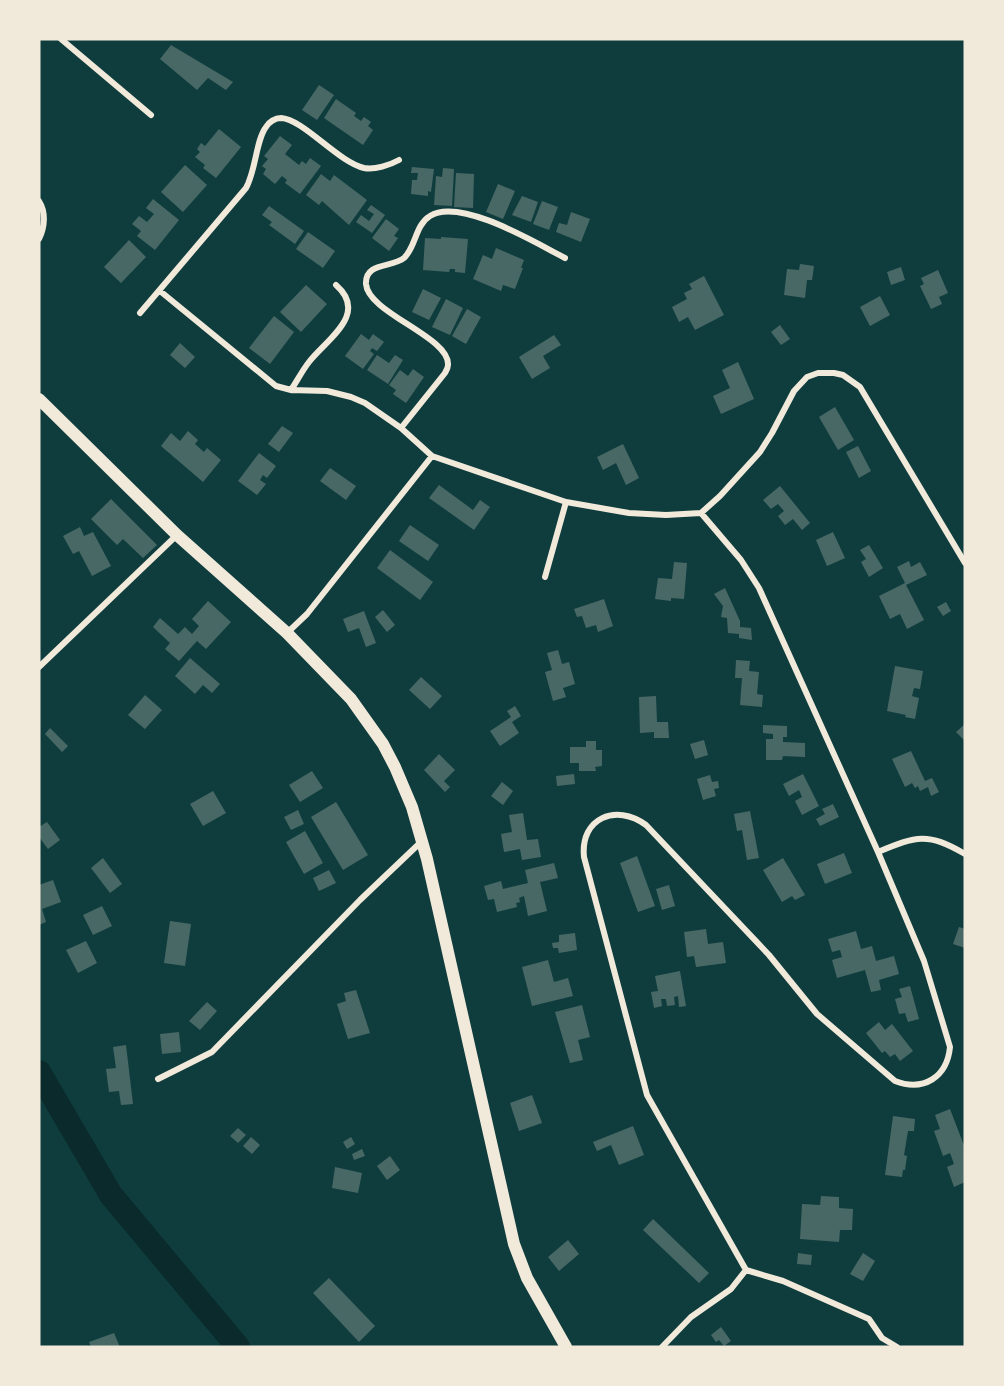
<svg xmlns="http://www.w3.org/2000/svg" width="1004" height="1386" font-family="'Public Sans',sans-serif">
<rect width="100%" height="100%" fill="#0f3d3e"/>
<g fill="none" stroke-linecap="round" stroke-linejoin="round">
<!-- river -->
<path stroke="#0a2a2b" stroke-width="24" d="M39,1072L111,1195L238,1347"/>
</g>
<!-- building -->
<path fill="#486865" d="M171,45L233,82L226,90L208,78L197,90L160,59Z
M319,85L334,95L317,120L302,110Z
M336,99L356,113L354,116L361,121L364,117L371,122L368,126L373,130L363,145L324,118Z
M219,129L241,147L216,178L203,168L205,165L195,157L200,152L197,149L201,143L205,146Z
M280,136L292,145L285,154L299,165L302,161L306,164L310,158L321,166L300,194L285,183L287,180L282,176L275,184L263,174L266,169L262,166L268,159L264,156Z
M185,165L207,185L183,212L161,192Z
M412,167L434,169L431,192L428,191V196L411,194L412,180H417L418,173H411Z
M443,168L454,169L452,206L434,205L436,176L442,177Z
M456,173L474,174L473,208L454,207Z
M321,174L330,181L334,175L367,200L349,225L322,201L319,205L306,195Z
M498,184L515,191L503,219L486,212Z
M522,196L538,202L531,222L512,215Z
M153,199L179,220L155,250L137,236L141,231L132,224L139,216L147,222L154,214L146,208Z
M542,201L558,207L549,230L533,224Z
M371,205L385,215L372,233L356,222L361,215L369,221L374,214L367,210Z
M269,206L304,231L295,244L269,225L272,222L262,215Z
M571,212L590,219L581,242L556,232L559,223L567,225Z
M386,219L399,229L394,236L398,238L389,251L372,238Z
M308,232L335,251L323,268L296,249Z
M441,237L468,239L465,273L455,272V269H450L449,272L423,270L425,238L441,239Z
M129,240L146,257L121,283L104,267Z
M496,248L524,260L521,268H523L515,289L503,285L501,291L473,279L483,255L492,259Z
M800,264L814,266L812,280H807L805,298L784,295L787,269L799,270Z
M901,267L905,280L891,285L887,272Z
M938,270L948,293L939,297L942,304L931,309L920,286L924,284L921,278Z
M704,276L724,315L695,330L688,317L679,322L672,307L687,299L684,293L692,289L689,284Z
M306,285L327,304L301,332L280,312Z
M423,289L441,298L429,320L412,312Z
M880,296L890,315L870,326L860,307Z
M446,299L463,308L450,335L432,327Z
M467,309L481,317L466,344L452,336Z
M274,316L294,332L270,364L249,348Z
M780,325L790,339L781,345L771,332Z
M361,334L369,340L373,334L384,342L377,351L372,348L370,351L374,354L363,369L345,356Z
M554,335L561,345L543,356L550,368L532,379L519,357Z
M180,343L195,357L185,368L170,355Z
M377,355L389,363L395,355L403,360L388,384L367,370Z
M738,362L754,399L721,414L713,396L730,388L722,370Z
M413,369L424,377L406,403L393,394L396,390L389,385L400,370L408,376Z
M835,407L854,440L838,450L819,417Z
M282,426L293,433L279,452L268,444Z
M188,431L198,440L195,444L204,452L207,448L221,460L203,482L161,446L171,433L180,441Z
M623,444L639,478L626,485L616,463L603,470L597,457Z
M858,446L871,471L859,478L846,452Z
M259,453L276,466L267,478L263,475L260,480L266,484L257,495L238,481Z
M330,468L356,486L346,500L320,481Z
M439,485L473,510L480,500L490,507L474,530L429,498Z
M780,486L810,523L802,530L793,519L785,525L778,516L784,511L778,504L771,509L763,500Z
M111,499L157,545L143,558L123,539L117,545L91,519Z
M410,525L439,545L428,561L399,541Z
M80,527L84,536L93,532L111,566L92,576L79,551L73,554L63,536Z
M833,532L845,558L827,566L816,540Z
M869,545L883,568L869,577L861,562L866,559L860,550Z
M390,550L433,582L420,600L377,568Z
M909,561L911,567L920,562L927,575L906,585L924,620L907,629L900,614L890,619L879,596L905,583L897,567Z
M674,562L687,563L684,599L671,598V601L655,599L658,578L672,579Z
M725,588L740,621V627L751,628L752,640L739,638V634L728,633L727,618L721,617L723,606L714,594Z
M604,599L613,626L598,632L596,625L586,628L582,616L577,617L574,609Z
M208,601L231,622L206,649L197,641L179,661L165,649L170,643L153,627L160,618L178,634L185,627L192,634L199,626L192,619Z
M946,602L951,611L943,616L937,607Z
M383,610L395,625L387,632L375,617Z
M364,611L376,643L366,647L359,628L348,632L343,619Z
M558,650L562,664L569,662L575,684L563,688L566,697L553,701L545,672L552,670L547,653Z
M190,658L220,684L212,693L203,685L195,694L175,676Z
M736,660L750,661L749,671L759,672L757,694L763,695L762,707L740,705L742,678H735Z
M895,666L923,671L920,689L914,688L912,696L919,698L915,719L905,717L906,715L887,711Z
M421,677L442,696L430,709L409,690Z
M145,695L162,710L145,729L128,715Z
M656,696L657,722H668L669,738H654V732L640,733L639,697Z
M515,706L521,716L512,722L519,733L500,746L490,731L511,717L507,711Z
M965,724V741L956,732Z
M763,725L787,726V737H783V742L805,743V757L783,756L782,760H766V739H773V734L763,733Z
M50,728L68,746L62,752L45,734Z
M704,740L708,755L695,759L690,744Z
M586,741H596V750H602V766L595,767L596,771H579V763H570V747H586Z
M911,751L925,781L932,778L939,792L931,796L928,787L920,791L918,786L915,788L912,783L905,787L892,759Z
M439,754L455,770L444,781L450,787L445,792L424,770Z
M312,771L323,788L300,802L289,785Z
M574,774L575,784L557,786L556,776Z
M803,774L819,806L802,815L795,801L802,797L799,790L789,796L783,784Z
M710,775L712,782L718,781L719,788L714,789L716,796L703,800L697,779Z
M502,782L513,791L503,805L491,796Z
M213,791L226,813L203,826L190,804Z
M336,802L368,855L343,870L311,817Z
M833,804L839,817L820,826L816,819L825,814L822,809Z
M298,810L304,824L291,830L284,817Z
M750,811L759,858L747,860L742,830L737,831L734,814Z
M523,813L527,840L538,839L541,857L522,860L520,849L504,852L501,834L512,832L509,815Z
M47,822L60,840L48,849L39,837V827Z
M305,831L323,863L304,874L286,842Z
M844,853L852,873L825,884L817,864Z
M637,856L655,906L638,912L620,863Z
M103,858L122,884L110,893L91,868Z
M783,858L805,895L795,900L792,896L782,902L763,870Z
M554,863L558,878L540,882L547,911L528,916L524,896L519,898L520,902L516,903L517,907L497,912L494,899L488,900L484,886L501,881L503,889L528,883L525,870Z
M329,870L336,883L319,891L313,878Z
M53,880L61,902L42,909L46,922L39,925V885Z
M669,885L675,906L662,910L656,889Z
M102,906L112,926L93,935L83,915Z
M170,921L191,924L185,966L164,963Z
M959,927L965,929V948L953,944Z
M706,929L708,944L723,942L726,963L696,967L694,956L687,957L684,932Z
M856,931L861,949L872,946L876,961L894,956L899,974L879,980L881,990L871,992L865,970L837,978L832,960L842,957L840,950L832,952L828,939Z
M575,933L577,950L559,953L558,948H553L552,943L559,942V935Z
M86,941L97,963L78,973L66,950Z
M548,960L554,982L568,978L573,996L532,1006L522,967Z
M680,971L686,1006L679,1007L678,996L674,997L675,1005L667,1006L666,999H661L662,1006L654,1008L651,992L658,991L655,976Z
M910,986L919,1019L908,1022L905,1013L899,1014L895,999L902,997L899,989Z
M356,990L370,1033L348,1039L337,1004L346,1001L344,993Z
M207,1002L217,1011L200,1030L189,1021Z
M582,1005L590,1037L578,1040L583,1060L570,1063L555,1012Z
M879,1022L885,1030L892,1024L913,1051L900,1061L895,1054L890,1057L885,1051L882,1053L866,1033Z
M179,1032L181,1052L162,1054L160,1034Z
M126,1045L133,1104L121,1105L119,1091L109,1092L106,1069L116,1068L113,1047Z
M532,1095L542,1123L519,1131L510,1103Z
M950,1109L965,1148V1182L954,1187L947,1167L954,1164L950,1153L943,1156L934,1131L940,1129L935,1115Z
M893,1116L915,1119L914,1131H908L904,1155L907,1156L905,1170H903L902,1177L885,1175Z
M633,1126L644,1155L619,1165L611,1145L597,1151L593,1142Z
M238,1128L246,1135L238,1143L230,1136Z
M251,1137L260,1145L252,1154L243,1146Z
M351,1137L355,1144L347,1149L343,1142Z
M362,1149L365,1156L354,1160L352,1154Z
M390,1156L400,1170L387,1180L377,1166Z
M335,1167L362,1173L358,1193L332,1188Z
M821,1196L839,1197V1208L853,1209L852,1230H840L839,1242L800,1239L802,1204L820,1205Z
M653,1219L709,1273L699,1283L643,1230Z
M568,1240L579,1254L559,1271L548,1257Z
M798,1253L812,1255L811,1265L797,1264Z
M863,1253L875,1261L863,1281L850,1274Z
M329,1278L375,1326L359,1342L313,1293Z
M721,1327L731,1341L724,1346L719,1340L716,1342L711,1335Z
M114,1333L120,1347H91L89,1342Z"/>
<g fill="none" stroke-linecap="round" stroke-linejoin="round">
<!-- minor -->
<path stroke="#f1e9da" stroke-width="6" d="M61,39L151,115
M39,201C46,212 45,227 39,239
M160,291L276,386L291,390L327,391L351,397L365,403L401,428L432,456L566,502L629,513L666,515L701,513L720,496L760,452L772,433L794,391L807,377L818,373H834L843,375L860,387L965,563
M140,313L246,188C256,170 256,140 266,127C269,122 275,118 281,118C303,119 338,162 364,168C375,170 390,165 399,160
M291,390C297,381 302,371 309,362C327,339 369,314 336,285
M401,428L445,373C446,371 448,368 448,365C450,337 368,313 366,284C365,262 392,268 404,258C416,247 415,225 430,216C460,197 536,243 565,258
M545,577L566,502
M287,633L307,614L432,456
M39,667L177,535
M878,852C917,836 927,832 965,854
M158,1079L212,1052L360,900L422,841
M746,1270L783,1281L869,1319L882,1338L897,1347
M662,1347L691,1317L731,1289L746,1270L647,1095L584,857C580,818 616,803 646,825L769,955L817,1014L895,1081C924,1092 947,1077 950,1047L924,961L878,852L759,588L741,560L701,513"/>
<!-- primary -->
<path stroke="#f1e9da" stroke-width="12" d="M39,399L177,535L287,633L351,699L383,744L395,767L412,807L427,859L514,1244L527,1278L566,1347"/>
</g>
<!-- border -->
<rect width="1004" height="1386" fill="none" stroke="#f1e9da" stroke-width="81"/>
</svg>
